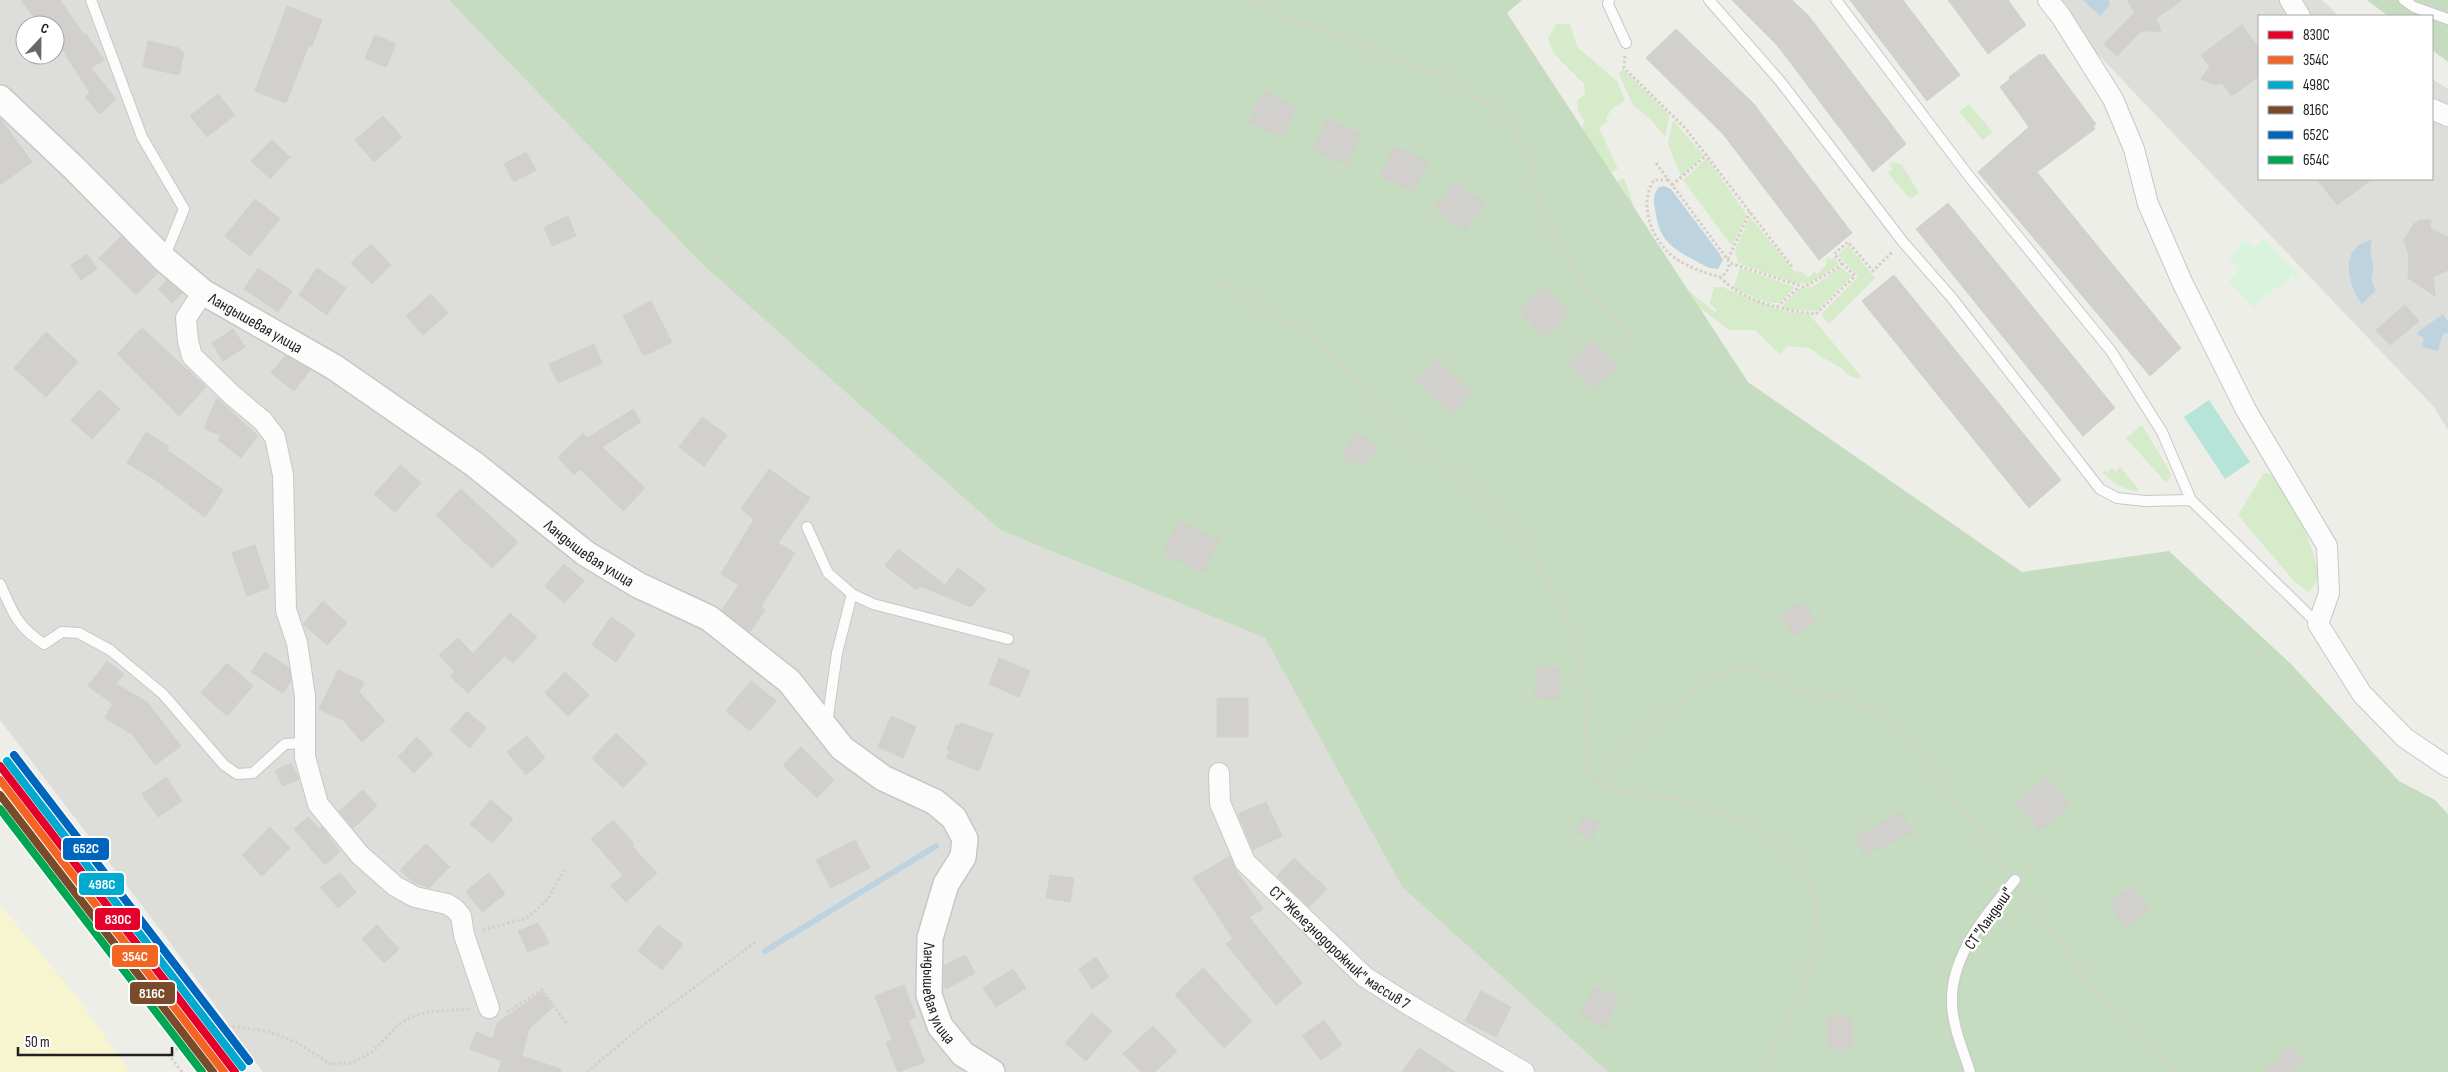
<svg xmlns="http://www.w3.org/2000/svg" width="2448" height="1072" font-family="'Sofia Sans Condensed',sans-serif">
<rect width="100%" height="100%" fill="#eeeee9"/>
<!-- residential -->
<path fill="#ddddda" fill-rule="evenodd" d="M0,0H449L701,263L1000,530L1265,638L1402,887L1608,1072H263L166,937L0,720ZM25,25H55V55H25Z
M2046,0H2322L2339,16H2259V179H2432V79L2448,89V430L2433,406Z"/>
<!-- grass -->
<path fill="#d5ebca" d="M1556,24H1570L1577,47L1617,81L1625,100L1611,110L1606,118L1608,121L1599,128L1618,169L1605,175L1610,185L1624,178L1648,247L1662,269L1715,312L1717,310L1710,304L1714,287H1722L1783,311L1809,314L1861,376L1858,379L1848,375L1843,369L1820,356L1810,348L1789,346L1779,354L1755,330H1729L1673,287L1660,285L1640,275L1628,257L1626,236L1595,181L1582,150L1581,133L1584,121L1578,110L1577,101L1585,94L1584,84L1554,54L1548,39Z
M1623,69L1669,115L1665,137L1651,120L1633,105L1619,74Z
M1969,104L1993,132L1983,140L1959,112Z
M1673,120L1704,156L1681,176L1668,144Z
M1707,158L1747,215L1732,246L1683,180Z
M1893,162L1902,165L1919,193L1910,199L1888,173L1893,169L1889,165Z
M1750,217L1794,271L1802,272L1808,278L1814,272L1817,274L1827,264L1825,261L1829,257L1832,260L1834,257L1839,265L1812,281L1805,284L1795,283L1738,263L1735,250Z
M1848,245L1875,278L1829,324L1821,314L1858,277L1838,255Z
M1841,267L1852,276L1817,311L1782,309L1781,307L1799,289L1814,286Z
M1740,268L1795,287C1790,292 1785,298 1780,302C1771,307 1743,292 1733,288Z
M2142,425L2172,475L2166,483L2126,438Z
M2111,467L2115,472L2120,467L2139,490C2128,493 2111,482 2103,473L2106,471L2109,472Z
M2264,473C2271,474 2276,476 2280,482C2290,494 2320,561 2318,576C2317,583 2313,587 2308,592L2293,580L2238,515Z"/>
<!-- forest -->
<path fill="#c5dcc0" d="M449,0H1522L1507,13L1748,382L2022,572L2169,551L2292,665L2399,781L2435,800L2448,814V1072H1608L1402,887L1265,638L1000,530L701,263Z
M2367,0H2448V62L2432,50V16H2388Z"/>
<!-- sand -->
<path fill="#f6f5cf" d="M0,904L77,997L130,1072H0Z"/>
<!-- park -->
<path fill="#d9f3dd" d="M2263,238L2301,276L2298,280L2293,275L2280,289L2278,286L2269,295L2267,294L2254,308L2228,282L2239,269L2229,258L2245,239L2254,248Z"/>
<!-- pitch -->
<path fill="#b6e4d8" d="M2209,400L2250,462L2225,479L2184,417Z"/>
<!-- water -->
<path fill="#bed3e0" d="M2083,0H2109L2110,5L2100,16Z
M1664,186L1671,189L1719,253L1723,260L1718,269C1709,269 1703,265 1696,261C1670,247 1659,240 1655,209C1653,200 1653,194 1659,187Z
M2372,240C2369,250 2371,254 2373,264C2375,275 2367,276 2376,290L2362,304C2347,283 2338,247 2372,240Z
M2443,314L2448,322V333L2443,334L2438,351L2422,347L2424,338L2417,334L2419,331Z"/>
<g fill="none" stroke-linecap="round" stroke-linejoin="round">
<!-- stream -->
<path stroke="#bed3e0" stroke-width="6" d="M765,951L936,846"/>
</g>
<!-- building -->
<path fill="#d1d0cc" stroke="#d1d0ca" d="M21,0H60L84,35L86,34L104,60L91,68L116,99L100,114L85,97L90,93L55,38V25H40Z
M1732,0H1792L1808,15L1906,144L1873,172L1777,45Z
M1850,0H1903L1960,75L1927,101Z
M1948,0H2008L2026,25L1988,54Z
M2127,0H2182L2156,18L2161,31H2141L2117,56L2104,44L2135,12Z
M287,6L322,20L312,46L309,45L286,103L255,91Z
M2242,25L2259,49V76L2232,96L2222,83L2215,85L2201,79L2210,67L2201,55Z
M1676,29L1754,104L1852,233L1819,260L1723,134L1646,58Z
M375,35L396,44L386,67L365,58Z
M148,41L179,48L184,53L179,75L143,67Z
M2040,54L2041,56L2044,54L2096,124L2093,126L2095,129L2037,172L2181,348L2150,376L1978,172L2029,127L2000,87L2010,79L2009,77Z
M1263,91L1297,107L1283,137L1249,122Z
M218,94L235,115L207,137L190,116Z
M383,116L402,137L374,162L355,140Z
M0,118L32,162L0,185Z
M1328,118L1361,134L1347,165L1313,149Z
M272,140L290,157L270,179L251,161Z
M1394,146L1428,162L1414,192L1380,177Z
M526,152L536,170L514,182L504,164Z
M2317,179H2372L2337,205Z
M1455,182L1485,204L1464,231L1434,208Z
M255,199L280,219L250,256L225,236Z
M1948,203L2115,408L2083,436L1916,229Z
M568,216L576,236L552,246L544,227Z
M2420,220H2431L2430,228L2448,237V270L2433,277L2435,296L2408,278L2409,256L2404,240L2414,224Z
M121,236L158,273L136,295L99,258Z
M371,244L391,265L372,284L351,263Z
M87,254L97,269L81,280L71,265Z
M258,268L292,291L278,312L244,289Z
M317,268L346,288L327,315L299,295Z
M1894,275L2061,480L2029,508L1862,301Z
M167,280L182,293L172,303L158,289Z
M1544,286L1570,314L1545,337L1519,310Z
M431,294L448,313L423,335L406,316Z
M651,301L672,342L644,356L623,316Z
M2405,305L2419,321L2390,345L2376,330Z
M142,328L206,387L179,416L117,354Z
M233,329L245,347L223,361L212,343Z
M46,332L78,362L46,397L14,368Z
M1593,339L1618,366L1593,389L1568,362Z
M594,344L602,363L558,383L549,364Z
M285,356L310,370L294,391L271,373Z
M1436,359L1472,393L1452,415L1415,380Z
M99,390L120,409L92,439L71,420Z
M217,398L258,436L241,458L218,440L221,436L204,428Z
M633,409L641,422L602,447L645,488L623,511L580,469L574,475L558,457L583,433L588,438Z
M702,417L727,435L704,466L679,447Z
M146,432L169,447L167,450L223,490L205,517L154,479L127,463Z
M1357,432L1378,447L1364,466L1357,461L1354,465L1341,455Z
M401,465L421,483L395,512L374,494Z
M769,469L810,498L778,543L795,553L761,607L765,610L750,632L722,610L739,585L721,574L754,519L741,509Z
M461,489L518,542L492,568L436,515Z
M1178,521L1220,540L1204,573L1163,553Z
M255,545L269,588L247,596L232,553Z
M898,549L945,585L958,568L986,589L971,607L920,586L917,590L885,566Z
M564,564L584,581L564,603L545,586Z
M323,601L347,623L327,645L303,624Z
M1803,601L1815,621L1794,635L1781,616Z
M510,613L537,637L513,663L505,656L468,693L450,676L455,672L439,655L458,638L473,654Z
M611,617L635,634L616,662L592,645Z
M265,652L289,668L291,681L283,693L251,672Z
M999,658L1030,671L1019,697L989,684Z
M107,661L124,674L116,684L147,702L181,746L155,765L132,734L105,718L113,704L88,686Z
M227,663L253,686L227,716L201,693Z
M1538,666L1561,668L1557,700L1534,697Z
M338,670L364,682L359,692L385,721L362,742L343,720L319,709Z
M565,672L589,695L568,716L545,693Z
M751,681L776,701L750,731L726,711Z
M1217,698H1248V737H1217Z
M467,711L486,728L470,748L450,730Z
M891,716L916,727L903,758L878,747Z
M961,723L993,734L979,771L946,758L950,751L947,749L956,725L959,726Z
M616,733L647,763L623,788L592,758Z
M527,736L545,758L526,775L507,752Z
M417,737L433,754L414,773L398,757Z
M801,747L834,780L817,798L783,765Z
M291,763L299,779L283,786L275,771Z
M166,777L182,801L158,817L142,794Z
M2047,777L2070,806L2039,831L2016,802Z
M363,790L377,806L353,828L339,811Z
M491,800L513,819L492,843L470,824Z
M1266,802L1282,836L1253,850L1238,814Z
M1901,812L1912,832L1864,855L1855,838Z
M1584,816L1599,823L1592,839L1577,832Z
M308,817L319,829L322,827L340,852L325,865L294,829Z
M613,820L634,844L632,846L657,873L626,902L611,886L623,875L591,839Z
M270,827L290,848L262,876L242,855Z
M855,840L870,868L831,888L816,860Z
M426,844L450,867L429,888L413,882L400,870Z
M1230,856L1234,867L1263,909L1249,917L1302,983L1276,1005L1226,944L1233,939L1193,878Z
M1294,858L1327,889L1309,907L1277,876Z
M340,873L356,892L338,908L320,887Z
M489,873L505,894L482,912L466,891Z
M1050,875L1074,878L1070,902L1046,898Z
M2132,886L2150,908L2126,927L2109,904Z
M538,923L549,943L528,952L518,931Z
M377,925L399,949L384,963L362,939Z
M658,925L683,944L662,970L638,951Z
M965,955L975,973L946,989L944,984V966Z
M1096,957L1109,977L1092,989L1079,969Z
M1203,968L1252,1021L1224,1048L1175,995Z
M1013,969L1026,988L996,1007L983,988Z
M904,985L916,1017L908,1020L925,1062L898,1072L886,1043L892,1040L875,996Z
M1595,986L1619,998L1605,1028L1580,1015Z
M1481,991L1511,1007L1496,1037L1465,1021Z
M542,992L553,1007L529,1029L522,1056L561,1069L560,1072H498L502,1061L470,1049L476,1032L493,1039L497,1023Z
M1092,1013L1112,1031L1086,1061L1065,1043Z
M1827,1016H1852L1853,1048L1828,1049Z
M1324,1020L1342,1045L1321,1060L1302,1036Z
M1153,1026L1177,1051L1155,1072H1141L1123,1054Z
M2291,1046L2305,1061L2294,1072H2265Z
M1419,1048L1455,1072H1402Z"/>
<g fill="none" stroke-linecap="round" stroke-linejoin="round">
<defs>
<path id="service" d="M91,0L142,137L184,209L164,258
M1609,0L1608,4L1626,43
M1709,0L1780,81L1903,242L1952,298L2100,489L2117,498L2145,501L2191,500
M1836,0L1968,175L2111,351L2162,432L2191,500L2318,624
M2404,0L2414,7L2448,19
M807,527L828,573L852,594L873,604L1008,639
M0,584C13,612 16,626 44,644L62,632L79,633L110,650L163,694L224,765L237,774L253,773L285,744L305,743
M827,723L837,653L852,594
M1970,1072C1965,1055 1957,1038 1954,1020C1942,966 1982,919 2015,880"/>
<g id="minor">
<path d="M2048,0L2060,15L2113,99L2134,149L2148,204L2183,284L2246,410L2327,546L2329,593L2318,624L2362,694L2405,738L2448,767"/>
<path d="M2290,0L2300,16"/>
<path d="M2432,109L2448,116"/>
<path d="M203,292L186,318L188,341L192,356L232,395L263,421L275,437L283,475L286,610L297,643L305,696V757L318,804L360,855L395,886L415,897L447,904L455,909L461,916L464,935L489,1008"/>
<path id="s1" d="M1219,773L1220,803L1245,862L1365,977L1411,1006L1524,1072"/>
</g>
<g id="tertiary">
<path id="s2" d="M0,98L74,168L164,259L203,292L334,367L474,464L585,553L638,585L709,618L789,681L842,748L883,778L935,802L954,818L965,839L963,857L946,884L930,938L929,995L940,1026L963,1054L992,1072"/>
</g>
</defs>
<!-- service casing -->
<use href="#service" stroke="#c7c7c5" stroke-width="12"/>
<!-- minor casing -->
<use href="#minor" stroke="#c7c7c5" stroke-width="22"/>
<!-- tertiary casing -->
<use href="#tertiary" stroke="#c7c7c5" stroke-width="28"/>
<!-- path -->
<path stroke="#d7cdc9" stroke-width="3" stroke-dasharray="2.5 2.5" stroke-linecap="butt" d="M1254,0L1282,15L1439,75L1487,105L1507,123L1518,136L1528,157L1547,222L1593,298L1620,323L1630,336L1635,357
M1625,56L1624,68L1686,129L1793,268
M1656,163L1730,263L1804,287L1839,267L1842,263L1834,254L1848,242L1873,271L1893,251
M1668,180H1654C1639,204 1650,235 1670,254C1682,265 1704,273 1720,277L1726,273L1730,263
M1672,185L1707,155
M1728,259L1750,212
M1720,277C1743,302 1783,310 1816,314L1855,276L1842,263
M1216,280L1309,334L1350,373L1390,424L1415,447L1448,467L1486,499L1524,541L1566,614L1579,648L1587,702L1584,749L1588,769L1598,782L1614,791L1698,802L1757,829L1793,857L1812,888L1819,935L1798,1001L1763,1072
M1777,307L1799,287
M1598,782C1633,745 1686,685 1734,668C1755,661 1775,679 1794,686C1801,689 1808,693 1815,694C1825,695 1836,693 1845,696C1896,711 1974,825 2007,869
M2024,892L2098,996L2155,1054L2177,1072
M483,930L527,918L548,899L565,868
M507,1012L542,990L567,1024
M182,1072L169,1055L213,1024L267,1031L298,1043L330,1064L352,1063L372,1052L398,1025L411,1017L427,1012L469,1009
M587,1072L642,1026L757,941"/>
<!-- service -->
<use href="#service" stroke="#fcfcfc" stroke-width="10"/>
<!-- minor -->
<use href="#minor" stroke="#fcfcfc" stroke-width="20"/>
<!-- tertiary -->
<use href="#tertiary" stroke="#fcfcfc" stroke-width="25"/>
<defs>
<path id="rail-1" d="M0,766L235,1072"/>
<path id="rail-2" d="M0,780L224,1072"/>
<path id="rail-3" d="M7,761L242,1067"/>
<path id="rail-4" d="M0,795L213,1072"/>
<path id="rail-5" d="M14,755L249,1061"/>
<path id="rail-6" d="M0,809L202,1072"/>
</defs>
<!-- rail-1 casing -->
<use href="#rail-1" stroke="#fff" stroke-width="11"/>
<!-- rail-2 casing -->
<use href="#rail-2" stroke="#fff" stroke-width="11"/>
<!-- rail-3 casing -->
<use href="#rail-3" stroke="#fff" stroke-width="11"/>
<!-- rail-4 casing -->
<use href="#rail-4" stroke="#fff" stroke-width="11"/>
<!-- rail-5 casing -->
<use href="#rail-5" stroke="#fff" stroke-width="11"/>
<!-- rail-6 casing -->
<use href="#rail-6" stroke="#fff" stroke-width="11"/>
<!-- rail-1 -->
<use href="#rail-1" stroke="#e4002b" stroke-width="8"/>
<!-- rail-2 -->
<use href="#rail-2" stroke="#f26522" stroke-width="8"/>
<!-- rail-3 -->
<use href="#rail-3" stroke="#00a9ce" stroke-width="8"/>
<!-- rail-4 -->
<use href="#rail-4" stroke="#7a4b2a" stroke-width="8"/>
<!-- rail-5 -->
<use href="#rail-5" stroke="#0065bd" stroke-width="8"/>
<!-- rail-6 -->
<use href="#rail-6" stroke="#00a651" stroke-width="8"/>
</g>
<g text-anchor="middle" stroke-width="5" stroke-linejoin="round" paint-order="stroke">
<!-- street labels -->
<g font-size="16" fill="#202020" stroke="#fff">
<text dy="6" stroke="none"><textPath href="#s2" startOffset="342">Ландышевая улица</textPath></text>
<text dy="6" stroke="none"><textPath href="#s2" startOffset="748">Ландышевая улица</textPath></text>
<text transform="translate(1988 918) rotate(-55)" y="6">СТ "Ландыш"</text>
<text dy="6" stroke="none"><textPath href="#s1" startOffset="222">СТ "Железнодорожник" массив 7</textPath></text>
<text dy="6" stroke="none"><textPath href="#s2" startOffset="1392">Ландышевая улица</textPath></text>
</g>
</g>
<g stroke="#fff" stroke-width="2">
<rect x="62" y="837" width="48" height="24" rx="5" fill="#0065bd"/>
<rect x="78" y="872" width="47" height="24" rx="5" fill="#00a9ce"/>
<rect x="94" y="907" width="47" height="24" rx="5" fill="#e4002b"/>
<rect x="111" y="944" width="48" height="24" rx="5" fill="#f26522"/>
<rect x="129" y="981" width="47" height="24" rx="5" fill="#7a4b2a"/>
</g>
<g font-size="14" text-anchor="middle" font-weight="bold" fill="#fff">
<text x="86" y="853">652С</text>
<text x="102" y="889">498С</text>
<text x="118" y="924">830С</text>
<text x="135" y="961">354С</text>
<text x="152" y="998">816С</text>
</g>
<!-- legend -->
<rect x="2258" y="15" width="175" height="165" fill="#ffffff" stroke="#a6a6a6"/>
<rect x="2268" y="31" width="25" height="8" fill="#e4002b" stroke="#a6a6a6"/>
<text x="2303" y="40" font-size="15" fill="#202020">830С</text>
<rect x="2268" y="56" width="25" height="8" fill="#f26522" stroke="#a6a6a6"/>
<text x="2303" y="65" font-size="15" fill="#202020">354С</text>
<rect x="2268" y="81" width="25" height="8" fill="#00a9ce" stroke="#a6a6a6"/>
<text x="2303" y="90" font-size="15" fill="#202020">498С</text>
<rect x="2268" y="106" width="25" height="8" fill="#7a4b2a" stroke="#a6a6a6"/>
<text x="2303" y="115" font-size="15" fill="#202020">816С</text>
<rect x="2268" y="131" width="25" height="8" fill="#0065bd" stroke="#a6a6a6"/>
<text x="2303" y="140" font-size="15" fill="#202020">652С</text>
<rect x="2268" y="156" width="25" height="8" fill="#00a651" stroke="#a6a6a6"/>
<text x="2303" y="165" font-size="15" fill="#202020">654С</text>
<!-- north arrow -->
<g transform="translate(40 40) rotate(22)"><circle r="24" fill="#ffffff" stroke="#a6a6a6"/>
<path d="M0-4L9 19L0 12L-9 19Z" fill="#686866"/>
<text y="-8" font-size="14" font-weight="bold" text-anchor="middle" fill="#202020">С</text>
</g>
<!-- scale -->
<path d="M18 1047v8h154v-8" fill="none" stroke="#202020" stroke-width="2.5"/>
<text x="25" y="1047" font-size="15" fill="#202020" stroke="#ffffff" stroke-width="4" paint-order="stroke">50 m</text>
</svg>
